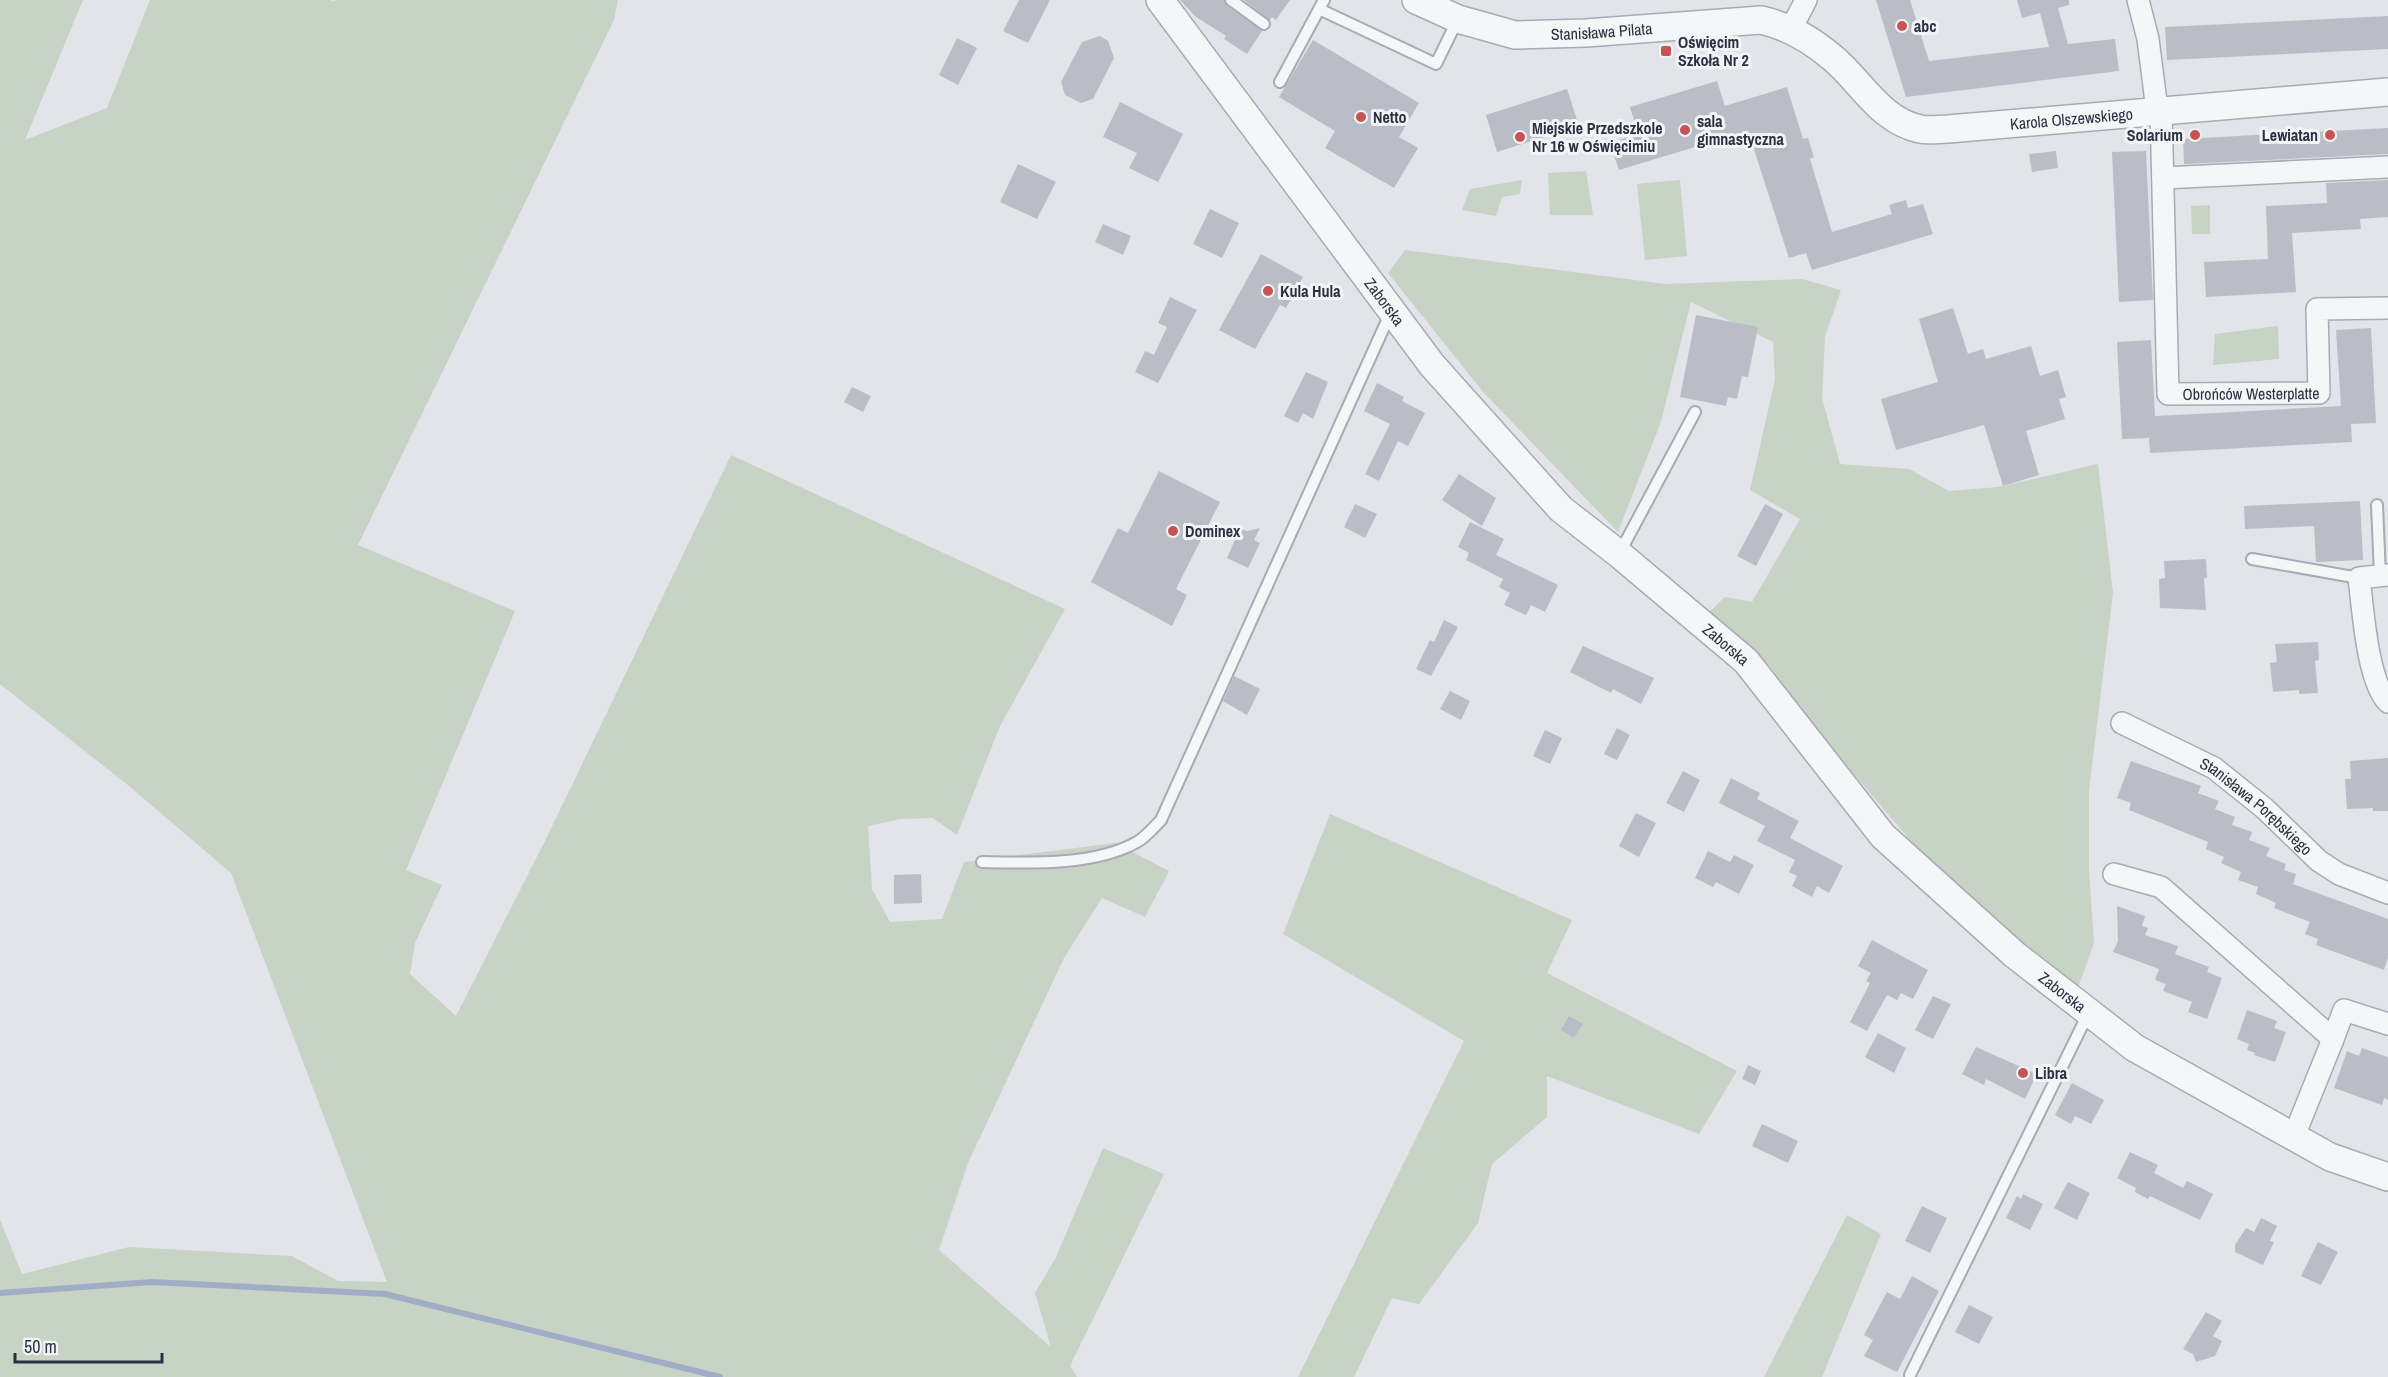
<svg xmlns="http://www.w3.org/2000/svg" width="2388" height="1377" font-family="'Archivo Narrow',sans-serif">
<rect width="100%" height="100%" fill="#e3e4ea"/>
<!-- green -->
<path fill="#c6d3c5" d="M0,0H83L25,140L107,108L150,0H332L331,2L337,0H618L614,20L358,545L515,611L406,870L442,885L415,943L410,974L456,1016L545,841L731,455L1065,609L1000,726L957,835L933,818L900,819L868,826L872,889L890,922L942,919L964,862L1115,843L1169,871L1145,917L1102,898L1064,958L968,1163L939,1250L1051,1347L1035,1293L1055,1259L1103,1148L1164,1174L1070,1366L1077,1377H0V1220L22,1274L129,1247L292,1256L338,1281L387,1282L231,873L129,786L0,684Z
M1586,171L1593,215H1550L1548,173Z
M1522,180L1520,194L1502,197L1496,216L1462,210L1470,189Z
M1680,180L1687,256L1645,260L1637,184Z
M2210,205V234H2192L2191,206Z
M1405,250L1665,284L1802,279L1841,290L1825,337L1822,398L1840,464L1909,469L1949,491L1999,487L2098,464L2113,593L2089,790V871L2094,943L2077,991L2012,935L1998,919L1990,923L1925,863L1905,834L1806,718L1770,666L1709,612L1725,597L1752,602L1800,519L1750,490L1775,380L1773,342L1691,302L1661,422L1618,532L1484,393L1388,273Z
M2278,326L2279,359L2213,365L2215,334Z
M1330,814L1572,920L1547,973L1737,1071L1699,1134L1547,1076V1117L1492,1164L1478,1223L1419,1304L1392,1298L1354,1377H1298L1464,1041L1283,934Z
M1847,1215L1881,1234L1822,1377H1764Z"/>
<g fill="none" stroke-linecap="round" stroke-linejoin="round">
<!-- stream -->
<path stroke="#a1adc7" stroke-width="6" d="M0,1293L152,1282L385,1294L720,1377"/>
</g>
<!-- building -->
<path fill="#babdc6" d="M1019,0H1050L1028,43L1003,31Z
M1180,0H1224L1227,6L1262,31L1247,54L1224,39L1226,36L1196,17Z
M1244,0H1290L1276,20L1272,17L1270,20Z
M1876,0H1910L1929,61L2049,47L2040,13L2022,18L2017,0H2069V5L2058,8L2068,44L2115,39L2119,71L1906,97Z
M2388,16V49L2167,60L2165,27Z
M1100,36L1108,41L1114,58L1093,99L1081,103L1065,95L1061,82L1082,42Z
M957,38L977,48L958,85L939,75Z
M1313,40L1419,103L1399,137L1418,148L1394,188L1325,148L1335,131L1279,97Z
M1717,81L1725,106L1787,87L1803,139L1808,138L1814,157L1810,159L1832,232L1892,214L1889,205L1906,200L1908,208L1923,204L1933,234L1812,270L1806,253L1789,258L1748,131L1619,170L1610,143L1638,134L1630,107Z
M1567,89L1579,126L1497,152L1486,115Z
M1120,102L1183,134L1158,182L1129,168L1137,153L1103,137Z
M2388,128V154L2184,164L2183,139Z
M2056,151L2058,168L2032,172L2029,154Z
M2146,151L2153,300L2119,302L2112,152Z
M1018,164L1056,182L1037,219L1000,202Z
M2388,180V217L2360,219L2361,229L2292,233L2296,292L2206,297L2204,262L2268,259L2266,206L2327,203L2326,183Z
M1210,209L1239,223L1222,258L1193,244Z
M1103,224L1131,236L1123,255L1095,242Z
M1261,254L1303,277L1286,308L1280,305L1255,349L1219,330Z
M1170,297L1197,310L1158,383L1135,372L1145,351L1154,355L1167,327L1158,323Z
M1953,308L1968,354L1983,349L1986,359L2031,346L2040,376L2058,370L2066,397L2059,399L2065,419L2026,431L2039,475L2003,486L1984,425L1896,450L1881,399L1938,382L1919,319Z
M1696,315L1758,327L1748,377L1742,376L1737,399L1728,397L1726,406L1680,397Z
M2371,328L2376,423L2351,424L2352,442L2150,453L2149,438L2122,439L2117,342L2151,340L2155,416L2215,413L2341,406L2336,330Z
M1306,372L1328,382L1313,419L1303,413L1298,423L1284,416Z
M1377,383L1404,397L1402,401L1425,413L1408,446L1398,441L1379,481L1365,474L1390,424L1364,411Z
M852,387L871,396L863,412L844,402Z
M1159,471L1220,502L1176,589L1187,595L1172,626L1091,582L1118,528L1128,533Z
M1459,474L1496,498L1482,526L1442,500Z
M2360,501L2363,560L2316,562L2314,526L2245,529L2244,506Z
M1355,504L1377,514L1365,538L1344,527Z
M1765,504L1783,514L1756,566L1737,556Z
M1470,522L1504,539L1496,555L1558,585L1545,612L1531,605L1526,615L1504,605L1510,593L1499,587L1503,579L1466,560L1469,553L1458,547Z
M1240,528L1247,531L1260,528L1254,540L1260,543L1248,568L1227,558Z
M2206,559L2207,578H2204L2206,610L2160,608L2159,579L2165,578L2164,561Z
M1444,620L1458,627L1431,676L1416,669L1430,640L1434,642Z
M2318,642L2319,660L2315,661L2318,693L2299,694V690L2273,692L2270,663L2277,662L2275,644Z
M1583,646L1654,678L1641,704L1613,689L1611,693L1570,672Z
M1234,676L1260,689L1247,715L1223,701Z
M1450,691L1470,701L1461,720L1440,709Z
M1617,728L1630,735L1617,760L1604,754Z
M1545,730L1562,738L1550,764L1533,756Z
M2388,758V811H2373V808L2347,809L2345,779H2351L2350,761Z
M2131,761L2201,786L2198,793L2219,801L2215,809L2235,817L2232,825L2252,832L2249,840L2270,848L2266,856L2286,864L2284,870L2296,874L2293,884L2388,919V958L2384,970L2316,945L2318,939L2305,934L2310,922L2274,908L2276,903L2256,894L2258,887L2238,880L2241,872L2221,863L2224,857L2206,849L2208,842L2129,810L2131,803L2117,798Z
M1683,771L1700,780L1684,812L1666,803Z
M1731,778L1760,793L1757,799L1799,821L1790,838L1843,866L1829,893L1817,886L1812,897L1792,886L1797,876L1789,872L1795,860L1757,841L1765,826L1719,803Z
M1636,813L1656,823L1639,857L1619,846Z
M1708,851L1730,862L1734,855L1754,865L1739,894L1716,882L1713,887L1695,878Z
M921,874L922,903L894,904V875Z
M2117,906L2145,916L2142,926L2148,928L2145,935L2178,946L2175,954L2209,967L2207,972L2222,978L2207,1019L2188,1012L2192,1002L2163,991L2166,984L2155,980L2159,969L2113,952L2118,941Z
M1872,940L1928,970L1913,999L1901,993L1897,1000L1887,995L1867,1031L1850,1022L1870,983L1866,981L1871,973L1858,966Z
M1933,996L1951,1004L1933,1039L1915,1030Z
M2247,1010L2277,1021L2274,1028L2286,1032L2275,1062L2254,1055L2255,1053L2247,1050L2249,1044L2237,1039Z
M1569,1016L1583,1024L1574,1038L1561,1030Z
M1878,1033L1906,1048L1894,1073L1865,1057Z
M1976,1047L2037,1074L2025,1099L1986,1079L1984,1085L1962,1074Z
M2362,1048L2388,1057V1100L2384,1098L2382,1105L2334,1088L2347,1051L2359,1056Z
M1748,1065L1761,1071L1755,1085L1742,1079Z
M2072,1083L2104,1100L2091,1124L2075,1116L2071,1124L2055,1115Z
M1762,1124L1798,1141L1788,1163L1752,1146Z
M2130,1152L2158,1165L2154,1173L2183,1188L2187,1181L2213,1194L2200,1220L2150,1196L2148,1199L2135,1192L2136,1188L2117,1178Z
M2068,1182L2090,1193L2077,1220L2054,1208Z
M2023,1194L2043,1204L2030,1230L2006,1218L2017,1196L2021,1199Z
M1922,1206L1947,1218L1930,1253L1905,1241Z
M2261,1218L2277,1226L2270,1241L2274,1242L2263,1265L2235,1252V1245L2246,1228L2254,1232Z
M2318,1242L2338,1252L2321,1285L2301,1276Z
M1912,1276L1939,1291L1897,1372L1864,1356L1873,1340L1864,1335L1887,1292L1900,1299Z
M1969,1305L1993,1317L1979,1344L1955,1332Z
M2206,1312L2222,1321L2213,1336L2222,1341L2215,1356L2196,1362L2193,1354L2183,1349Z"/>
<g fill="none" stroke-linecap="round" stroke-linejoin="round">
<defs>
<path id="service" d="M1231,0L1264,24
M1319,9L1436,64L1458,19
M1280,82L1324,0
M2377,505L2380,575
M1619,554L1695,412
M2252,559L2359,578
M982,862C1029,863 1095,866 1137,842C1146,837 1154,827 1161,820L1390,314
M1910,1375L2089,1012"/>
<g id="minor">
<path d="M2138,0L2148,39L2157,110"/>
<path d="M1791,29L1806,0"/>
<path id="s1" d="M2161,109L2168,394L2319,393L2317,309L2388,308"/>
<path d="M2163,178L2388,167"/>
<path d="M2388,575L2359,578C2363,609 2367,680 2388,702"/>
<path id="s2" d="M2122,723L2214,768L2264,808L2319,861L2339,874L2388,893"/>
<path d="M2114,874L2161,887L2333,1039L2344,1010L2388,1024"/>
<path d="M2294,1136L2333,1039"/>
</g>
<g id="tertiary">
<path id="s3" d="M1160,0L1432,365L1561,509L1619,554L1746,661L1883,836L2015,955L2135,1048L2330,1157L2388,1177"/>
<path id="s4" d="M1416,0L1458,19L1515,35L1586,33L1761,20C1788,26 1813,41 1834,59C1862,83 1881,121 1920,129C1928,131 1939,129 1948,129L2388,92"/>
</g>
</defs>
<!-- service casing -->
<use href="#service" stroke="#a8aab4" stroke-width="14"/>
<!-- minor casing -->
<use href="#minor" stroke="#a8aab4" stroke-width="24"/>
<!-- tertiary casing -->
<use href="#tertiary" stroke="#a8aab4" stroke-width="30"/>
<!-- service -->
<use href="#service" stroke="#f5f6f8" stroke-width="10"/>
<!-- minor -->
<use href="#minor" stroke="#f5f6f8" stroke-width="21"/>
<!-- tertiary -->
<use href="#tertiary" stroke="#f5f6f8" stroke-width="27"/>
</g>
<!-- markers -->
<g fill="#c55452" stroke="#f2f4f7" stroke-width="2">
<circle cx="1902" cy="26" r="6"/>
<rect x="1660" y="45" width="12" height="12" rx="3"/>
<circle cx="1361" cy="117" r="6"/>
<circle cx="1685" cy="130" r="6"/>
<circle cx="2195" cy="135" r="6"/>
<circle cx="2330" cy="135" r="6"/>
<circle cx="1520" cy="137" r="6"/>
<circle cx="1268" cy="291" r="6"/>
<circle cx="1173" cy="531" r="6"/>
<circle cx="2023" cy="1073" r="6"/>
</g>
<g text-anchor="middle" stroke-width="6" stroke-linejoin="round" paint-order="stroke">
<!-- poi labels -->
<g font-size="16" font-weight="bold" fill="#2c3041" stroke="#f2f4f7" text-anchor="start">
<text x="1914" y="32">abc</text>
<text x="1678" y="48">Oświęcim<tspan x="1678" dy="18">Szkoła Nr 2</tspan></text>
<text x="1373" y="123">Netto</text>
<text x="1697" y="127">sala<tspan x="1697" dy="18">gimnastyczna</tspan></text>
<text x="1532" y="134">Miejskie Przedszkole<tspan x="1532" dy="18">Nr 16 w Oświęcimiu</tspan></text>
<text x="2183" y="141" text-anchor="end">Solarium</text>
<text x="2318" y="141" text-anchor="end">Lewiatan</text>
<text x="1280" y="297">Kula Hula</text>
<text x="1185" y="537">Dominex</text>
<text x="2035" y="1079">Libra</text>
</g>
<!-- street labels -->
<g font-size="16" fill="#2c3041" stroke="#f2f4f7">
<text dy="6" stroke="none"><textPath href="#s4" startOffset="192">Stanisława Pilata</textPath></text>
<text dy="6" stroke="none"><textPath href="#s4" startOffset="700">Karola Olszewskiego</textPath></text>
<text dy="6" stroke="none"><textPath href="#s3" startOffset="376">Zaborska</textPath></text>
<text dy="6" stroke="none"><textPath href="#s1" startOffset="368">Obrońców Westerplatte</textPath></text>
<text dy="6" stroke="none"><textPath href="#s3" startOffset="862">Zaborska</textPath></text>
<text dy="6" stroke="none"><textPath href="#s2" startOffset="159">Stanisława Porębskiego</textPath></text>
<text dy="6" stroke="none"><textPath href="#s3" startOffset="1348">Zaborska</textPath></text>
</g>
</g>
<!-- scale -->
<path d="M15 1353v9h147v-9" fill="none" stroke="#2c3041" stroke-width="3"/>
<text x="24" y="1353" font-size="18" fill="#2c3041" stroke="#f2f4f7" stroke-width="4.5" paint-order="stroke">50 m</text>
</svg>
